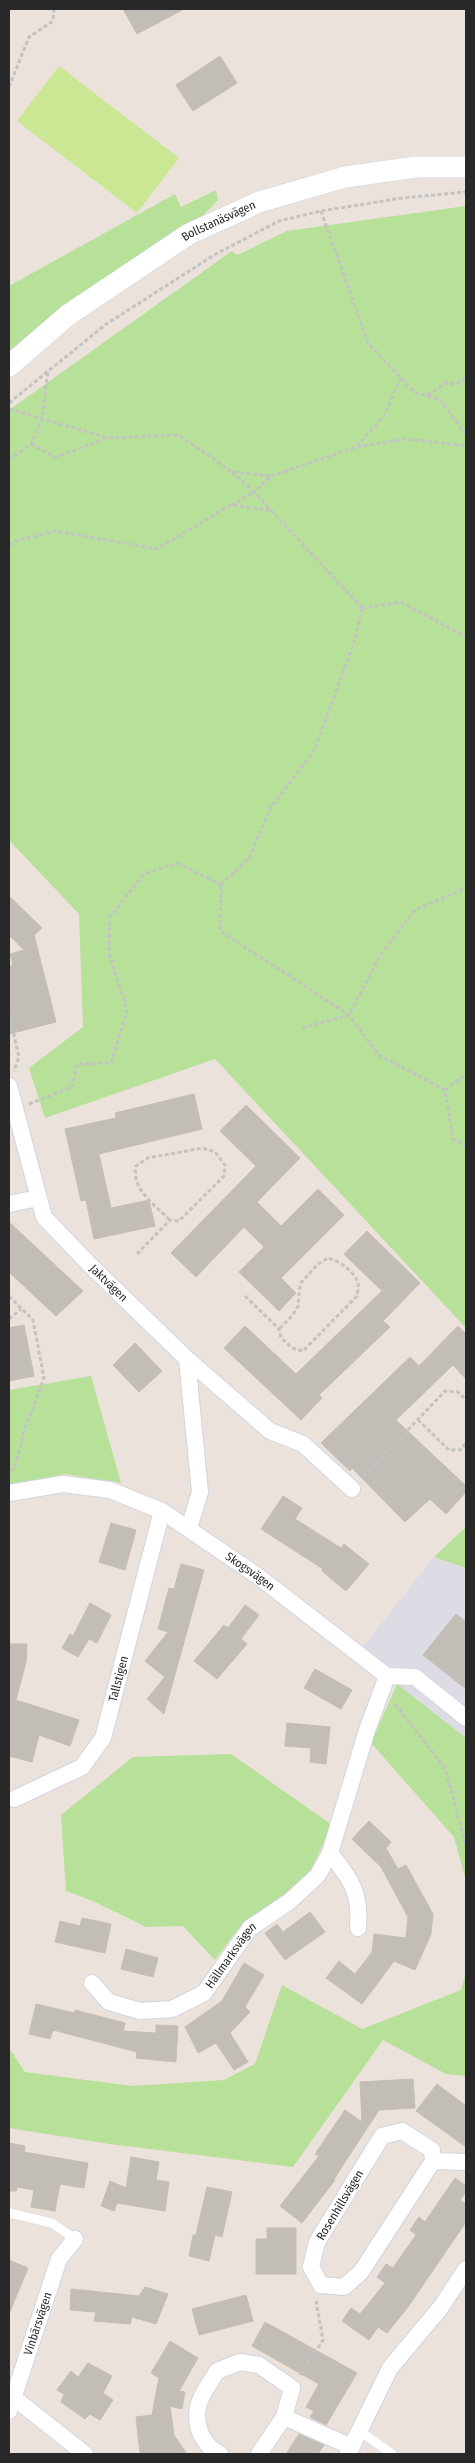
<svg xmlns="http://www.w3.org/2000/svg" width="475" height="2463" font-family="'Fira Sans Condensed',sans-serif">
<rect width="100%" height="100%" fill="#eae2db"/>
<!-- industrial -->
<path fill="#dddbe3" d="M434,1557L466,1568V1738L397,1684L363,1647Z"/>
<!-- green -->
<path fill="#b7e098" d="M216,190L218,200L190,229L15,355L9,348V286L175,194L181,207Z
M466,206V1328L215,1059L45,1118L29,1068L83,1027L79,914L9,840V410L232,251L237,255L287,231Z
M91,1376L121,1483L65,1474L9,1486V1390Z
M466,1527V1568L434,1557Z
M397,1684L466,1738V1881L454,1837L371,1743Z
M231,1754L332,1825L308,1876L271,1908L234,1934L215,1960L183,1926L146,1927L93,1901L66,1891L61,1815L133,1757Z
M466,1972V2076L446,2074L383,2040L293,2167L110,2144L9,2128V2054L11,2051L25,2072L132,2086L224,2080L255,2064L282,1985L362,2029L461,1990Z"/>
<!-- pitch -->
<path fill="#cbe794" d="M59,66L179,158L137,213L17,121Z"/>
<!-- building -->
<path fill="#c2bdb6" stroke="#c6beb4" d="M123,9H184L137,34Z
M220,56L237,83L193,111L176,85Z
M9,896L42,928L34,935L56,1022L9,1034V966L13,965L10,954L24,950L9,935Z
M194,1094L202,1129L99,1154L111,1208L149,1200L155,1226L94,1239L86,1200L81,1201L65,1129L116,1118L115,1113Z
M246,1105L300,1158L257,1202L281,1226L318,1189L344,1215L281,1278L296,1293L279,1311L239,1272L264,1247L244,1227L196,1277L171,1253L256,1166L220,1131Z
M9,1222L83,1291L56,1316L9,1272Z
M367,1231L420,1283L383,1321L390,1327L319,1395L322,1398L301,1420L224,1348L245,1326L296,1374L382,1291L344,1254Z
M24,1325L34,1376L9,1381V1328Z
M458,1326L466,1334V1379L453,1365L396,1420L466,1486V1492L446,1514L430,1499L405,1522L352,1468L350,1471L321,1443L410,1357L419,1366Z
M135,1343L162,1371L139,1392L113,1365Z
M283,1496L302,1508L295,1519L341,1548L344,1544L369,1564L346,1591L322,1571L323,1569L261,1529Z
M111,1523L136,1530L125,1570L99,1562Z
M181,1564L204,1570L164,1714L147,1699L165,1677L145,1661L168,1632L158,1629L169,1588L174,1589Z
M90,1603L111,1615L97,1643L89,1639L78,1657L62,1648L70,1634L73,1636Z
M245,1605L259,1615L241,1639L247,1644L217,1679L194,1661L224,1625L228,1628Z
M456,1614L466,1622V1689L423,1655Z
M9,1644H27L26,1662L16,1700L79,1720L70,1746L39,1735L32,1762L9,1756Z
M315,1669L352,1690L341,1709L304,1688Z
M287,1723L330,1727L326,1764L310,1762L311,1748L285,1746Z
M369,1821L391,1842L386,1848L398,1869L406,1865L433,1914L431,1934L415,1970L394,1961L362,2004L326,1978L339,1961L355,1974L372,1952L374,1934L406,1938L408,1917L381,1867L352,1839Z
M310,1912L325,1932L285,1960L265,1933L277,1924L283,1932Z
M82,1918L111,1924L105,1953L55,1942L60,1921L80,1926Z
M126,1949L158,1958L153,1977L121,1969Z
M244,1963L264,1975L245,2007L250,2012L230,2033L248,2062L234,2070L216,2043L198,2053L185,2027L222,2001Z
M36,2004L75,2013V2010L125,2023L123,2031L156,2033V2025L178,2026L176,2062L136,2058L137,2052L53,2030L50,2039L29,2034Z
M413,2079L415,2108L379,2110L334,2179L335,2180L302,2223L280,2206L319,2156L315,2154L345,2110L362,2122L360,2082Z
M437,2084L466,2106V2147L416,2111Z
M9,2143L25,2146L24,2152L88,2163L84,2188L60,2184L55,2211L31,2207L34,2190L17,2187L16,2191H9Z
M131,2157L159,2162L156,2180L169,2182L165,2211L117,2203L114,2211L101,2206L110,2181L126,2188Z
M455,2178L466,2186V2192L460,2200L466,2204V2222L408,2307L387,2333L378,2327L369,2340L342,2321L351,2308L360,2314L385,2283L377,2277L386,2264L393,2268L416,2235L410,2230L419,2217L425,2222Z
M207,2187L232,2192L222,2237L215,2235L209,2261L189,2256L193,2235H196Z
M267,2228H296V2274H256V2239H267Z
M9,2260L28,2268L9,2314Z
M145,2287L168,2294L156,2324L132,2317L130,2324L94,2321L96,2312L70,2310L71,2289L139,2296Z
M246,2295L253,2321L199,2335L192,2309Z
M265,2322L357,2373L326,2425L310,2417L314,2411L306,2407L319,2384L252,2346Z
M170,2341L198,2358L179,2391L185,2392L182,2409L170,2406L174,2435L187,2454H140L136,2417L152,2415L159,2378L151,2373Z
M88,2363L112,2376L103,2393L113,2400L100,2420L90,2414L85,2419L61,2402L64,2394L57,2390L71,2371L78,2377Z
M299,2434L324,2445L318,2454H286Z"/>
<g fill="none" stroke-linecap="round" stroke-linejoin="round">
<defs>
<path id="service" d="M9,2213L52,2223L75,2239
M360,2431L392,2454"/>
<g id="minor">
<path id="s1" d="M9,1086L44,1217L89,1264L187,1359L200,1492L189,1528"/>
<path d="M9,1204L38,1198"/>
<path d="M187,1359L270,1431L303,1444L352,1489"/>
<path id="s2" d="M9,1493L63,1484L110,1490L162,1511L259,1577L387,1676L415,1677L466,1718"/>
<path id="s3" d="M14,1799L82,1767L103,1738L162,1511"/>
<path d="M330,1853C351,1880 361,1892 358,1928"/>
<path id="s4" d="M92,1983L109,2002L140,2011L172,2009L204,1993L250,1928L290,1901L318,1875L330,1853L367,1730L387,1676"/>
<path d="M402,2131L432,2150L433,2161L361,2272L344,2287L321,2285L311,2267L317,2242L382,2136Z"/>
<path d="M433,2161L466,2162"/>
<path d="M9,2394L85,2454"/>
<path id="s5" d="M9,2411L59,2259L75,2239"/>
<path d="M284,2417L352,2447"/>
<path d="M220,2454C203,2446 194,2426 198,2407C200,2395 211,2382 217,2371L240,2362L259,2365L292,2388L284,2417L259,2454"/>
<path d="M348,2454L390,2368L441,2307L466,2269"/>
</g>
<g id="tertiary">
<path id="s6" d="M9,366L68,315L189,234L259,202L345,177L416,167H466"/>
</g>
</defs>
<!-- service casing -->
<use href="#service" stroke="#d0d5e1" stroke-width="10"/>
<!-- minor casing -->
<use href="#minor" stroke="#d0d5e1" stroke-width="18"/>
<!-- tertiary casing -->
<use href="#tertiary" stroke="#d0d5e1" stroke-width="22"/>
<!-- path -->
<path stroke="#c3c3c3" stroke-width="3" stroke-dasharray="4 2.5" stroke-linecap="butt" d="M9,87L29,37L53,21L54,9
M321,211L368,343L414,392L440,400L466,434
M428,395L445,383L457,384L466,377
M9,403L105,325L214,255L279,221L321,211L402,198L466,192
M9,409L108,438L179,435L232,472L270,476
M31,444L56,457L108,438
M357,446L384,416L401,377
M9,460L31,444L42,419L48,370
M231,505L254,492L232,472
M9,545L16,541L55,531L157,549L231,505L269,510
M362,608L354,643L314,751L271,807L249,858L221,885L220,931L349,1015L379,1055L445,1090L453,1139L466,1146
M362,608L254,492L271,476L356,447L407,439L466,446
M362,608L401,602L466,637
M9,1014L19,1057L14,1071
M302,1028L349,1015L380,956L415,910L466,888
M445,1090L466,1074
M29,1104L72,1087L77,1064L111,1063L127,1011L109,953L110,917L144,874L177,863L221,885
M137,1254L170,1220L179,1221L224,1176L225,1165L215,1152L203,1148L148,1158L136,1166C131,1189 155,1205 170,1220
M9,1296L33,1320L44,1378L24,1431L15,1467L9,1475
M245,1296L279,1329L281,1338L292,1348L303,1351L357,1296C357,1293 359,1287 358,1284C355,1271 339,1261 328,1258L318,1264L300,1284L298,1306L292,1316L279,1329
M9,1319L21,1309
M418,1420L449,1450H460L466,1443
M363,1477L445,1391L458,1392L466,1400
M395,1704L445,1768L466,1845
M300,2375L323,2340L316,2301"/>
<!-- service -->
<use href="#service" stroke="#fff" stroke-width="9"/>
<!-- minor -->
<use href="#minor" stroke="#fff" stroke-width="16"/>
<!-- tertiary -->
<use href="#tertiary" stroke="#fff" stroke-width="21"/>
</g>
<g text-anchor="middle" stroke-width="4.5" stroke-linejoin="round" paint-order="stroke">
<!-- street labels -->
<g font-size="12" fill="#282828" stroke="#fff">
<text dy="4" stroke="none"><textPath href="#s6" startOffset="256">Bollstanäsvägen</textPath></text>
<text dy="4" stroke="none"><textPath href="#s1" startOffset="228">Jaktvägen</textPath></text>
<text dy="4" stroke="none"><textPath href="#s2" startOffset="265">Skogsvägen</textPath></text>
<text dy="4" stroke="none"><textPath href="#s3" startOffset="172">Tallstigen</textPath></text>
<text dy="4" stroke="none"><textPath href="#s4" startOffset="172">Hällmarksvägen</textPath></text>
<text transform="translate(340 2205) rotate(-59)" y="4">Rosenhillsvägen</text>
<text dy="4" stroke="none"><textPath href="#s5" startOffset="92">Vinbärsvägen</textPath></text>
</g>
</g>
<!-- border -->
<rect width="475" height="2463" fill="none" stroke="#282828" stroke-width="20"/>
</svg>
